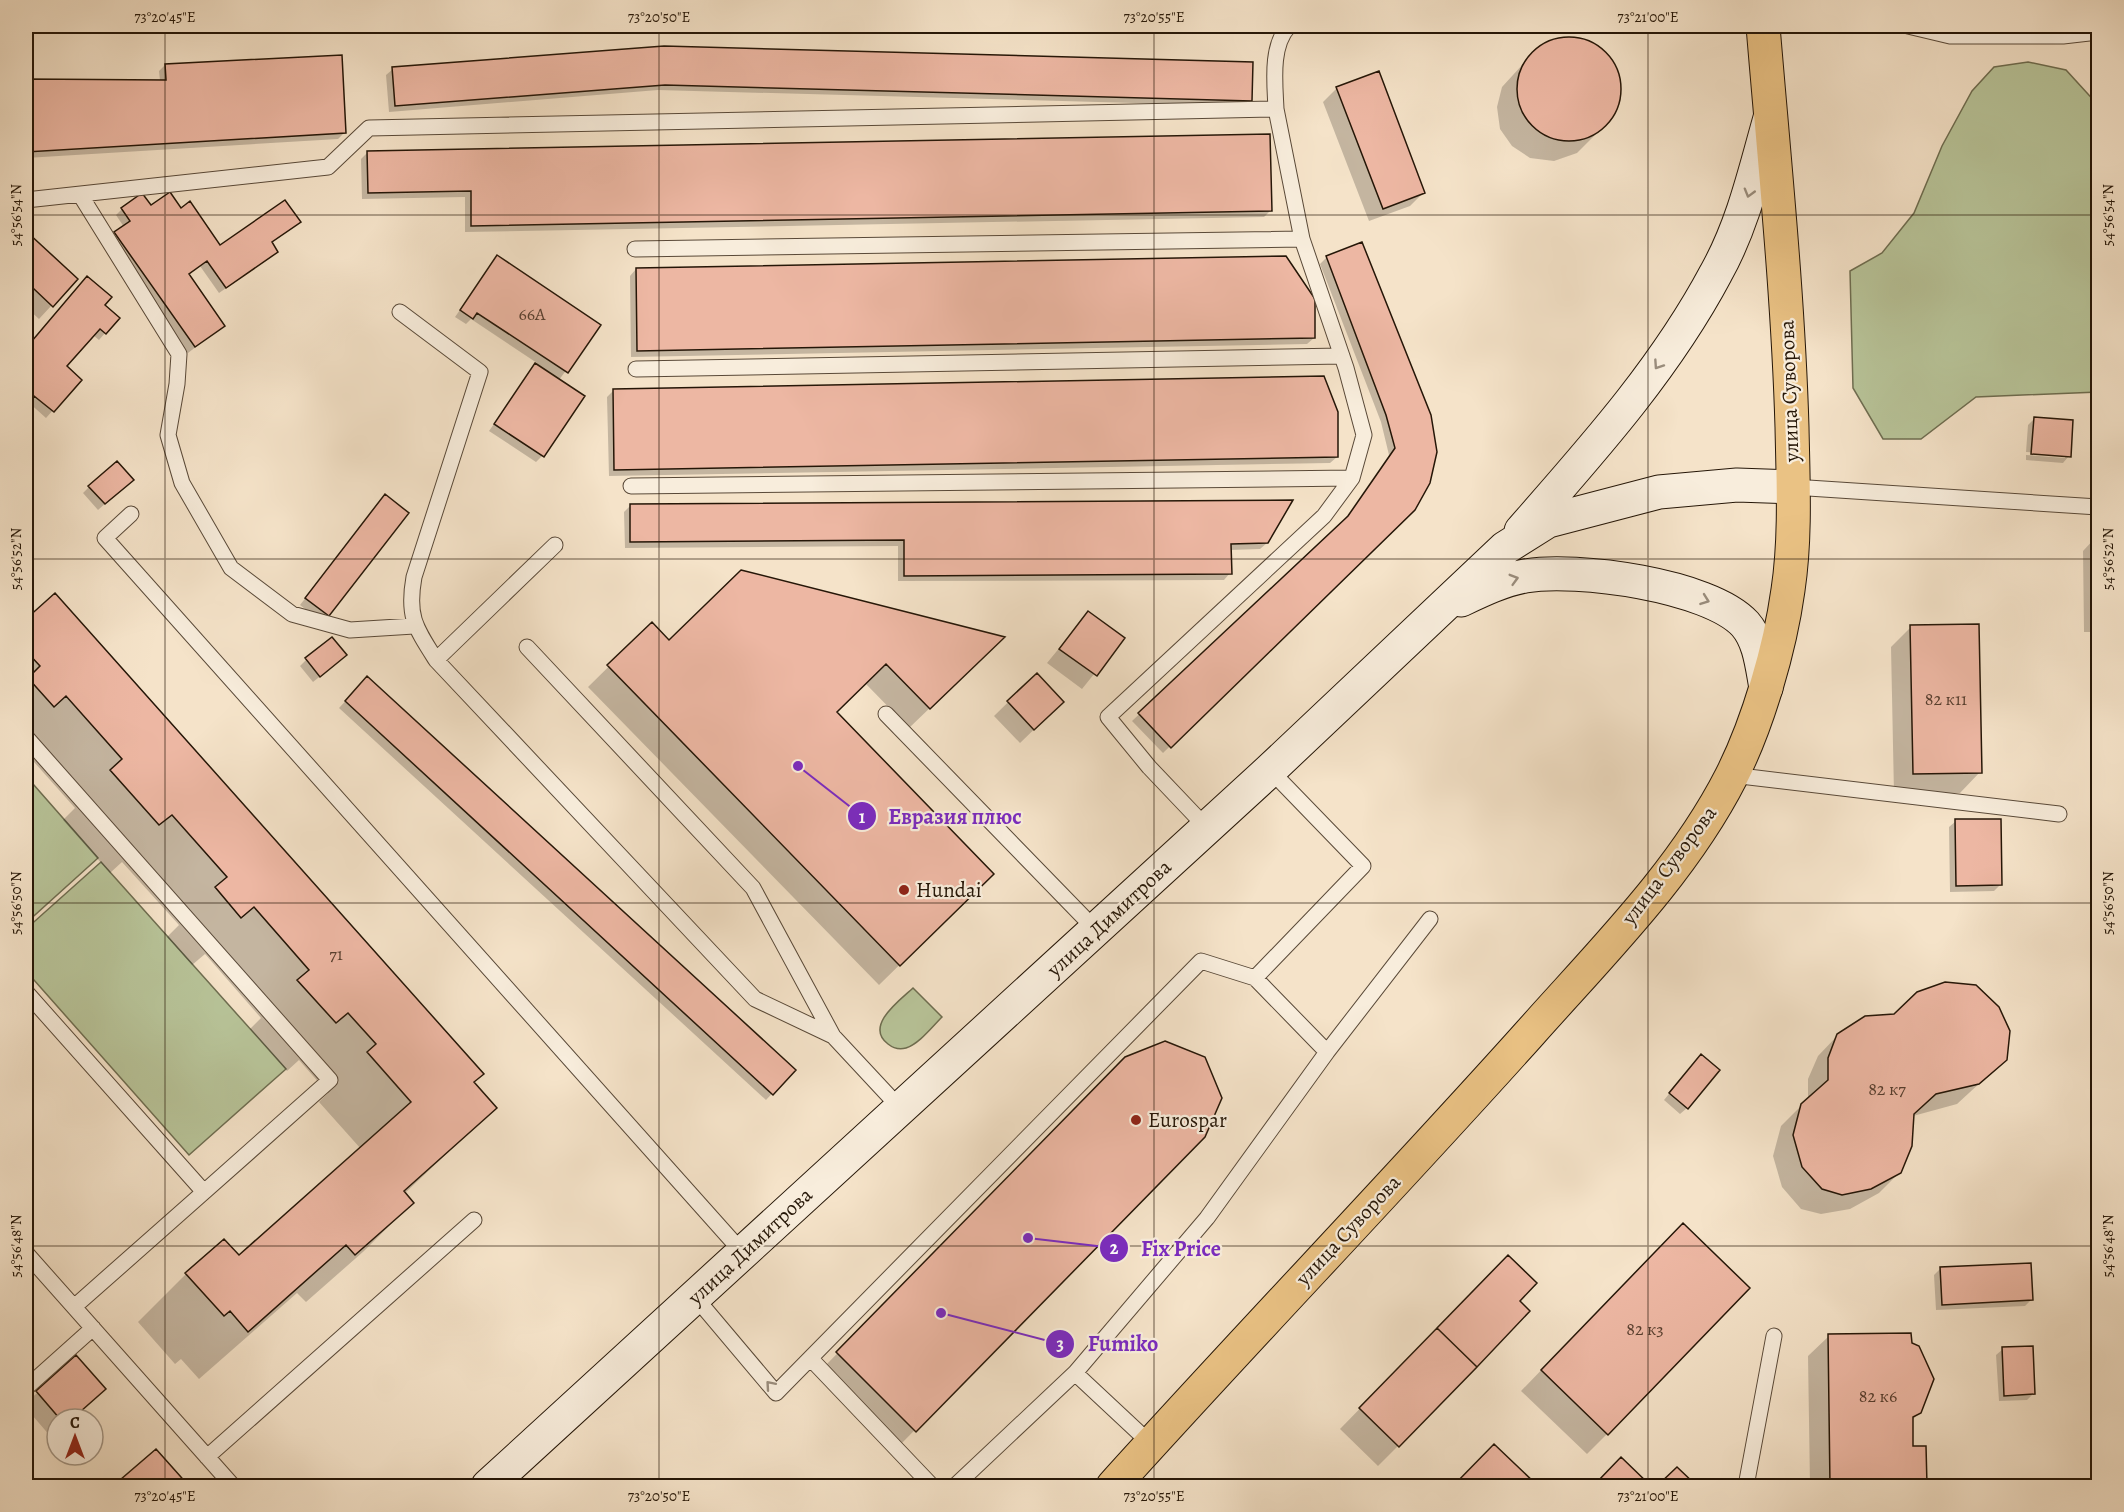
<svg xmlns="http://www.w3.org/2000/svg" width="2124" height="1512" font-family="Alegreya,serif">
<rect width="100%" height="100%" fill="#f5e3c9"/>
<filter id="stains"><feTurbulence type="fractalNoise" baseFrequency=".00333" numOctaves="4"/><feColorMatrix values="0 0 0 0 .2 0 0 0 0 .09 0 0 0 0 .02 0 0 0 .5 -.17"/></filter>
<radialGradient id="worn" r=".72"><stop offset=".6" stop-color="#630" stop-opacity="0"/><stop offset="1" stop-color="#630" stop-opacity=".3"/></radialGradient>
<!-- green -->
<path fill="#b8c499" stroke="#6e6d50" stroke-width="1.5" d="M2028,62L2066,70L2098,105V392L1976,397L1921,439H1883L1853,388L1850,271L1882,253L1914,213L1942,146L1972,91L1994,67Z
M26,776L98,858L26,923Z
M101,862L286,1069L189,1155L26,971V929Z
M913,988L942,1017C932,1027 919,1044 906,1048C899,1050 893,1048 888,1044C864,1026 900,1000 913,988Z"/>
<!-- shadow -->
<path fill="#0003" d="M1577,38L1600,47L1615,65L1621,84L1619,104L1610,120L1577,153L1554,161L1530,158L1512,146L1500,129L1497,107L1502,87L1535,51L1554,40Z
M165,65L345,132L338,139L26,158V80L160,81L159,71Z
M393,69L1251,100L1244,106L658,90L389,112L386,75Z
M1337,88L1424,192L1410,206L1369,221L1323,102Z
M368,152L1270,211L1264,217L465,232V197L362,199L361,159Z
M151,207L180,210L220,247L299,222L271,243L276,251L270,258L219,293L200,266L188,275L223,326L188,353L109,239L124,227L116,215L122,209Z
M26,233L76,279L39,319L26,307Z
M1361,244L1414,509L1163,753L1132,721L1342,523L1389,455L1381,422L1320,264L1326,258Z
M497,257L599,325L559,380L542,456L536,462L489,431L537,363L471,319L466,324L455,317Z
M636,269L1314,338L1307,344L631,357L630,276Z
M81,284L103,305L105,333L99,340L93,335L65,366L80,380L46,418L27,401L26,403V349Z
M613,391L1337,457L1330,463L609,476L607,397Z
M2035,418L2069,456L2063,463L2026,460V455L2065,458V455L2026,452L2028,425Z
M125,486L98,510L83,493L89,487Z
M385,496L407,513L322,622L300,605Z
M631,505L1267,543L1260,549L1230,550V573L1224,580L898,581V546L625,548L624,512Z
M2096,537H2098V632H2084L2083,551Z
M55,595L495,1108L404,1194L412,1203L364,1251L306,1302L297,1293L199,1379L181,1359L175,1364L138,1322L186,1274L238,1257L361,1149L319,1102L328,1093L299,1060L287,1071L250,1029L261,1018L205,954L192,965L167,937L179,925L122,862L110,873L63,820L75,808L26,753V621Z
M1088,613L1123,638L1082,689L1047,663Z
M652,624L669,642L983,657L909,728L865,683L835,712L972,894L879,985L588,687Z
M1911,627L1980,772L1960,793L1894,794L1891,647Z
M306,660L338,662L313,682L300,666Z
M1036,675L1048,716L1020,743L994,716Z
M367,678L794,1070L766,1100L339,708Z
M1956,821L2000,885L1994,891L1950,892L1949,827Z
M1838,1035L2006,1059L1957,1104L1913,1116L1900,1172L1879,1193L1850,1209L1821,1214L1801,1209L1782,1187L1773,1156L1781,1126L1808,1099V1079L1818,1056Z
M1126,1059L1204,1136L901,1444L824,1367Z
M1695,1062L1687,1108L1680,1114L1664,1100Z
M26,1081L30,1086L26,1091Z
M1662,1245L1607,1434L1587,1454L1521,1391Z
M1508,1257L1398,1446L1378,1466L1340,1429Z
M1941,1268L2031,1300L2025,1306L1936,1310L1934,1275Z
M1829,1336L1920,1412L1911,1421L1912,1448L1925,1484L1923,1486H1810L1808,1356Z
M2003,1349L2034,1393L2027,1400L1999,1401L1996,1355Z
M76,1358L71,1419H57V1432L51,1437L26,1408V1403Z
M1494,1446L1536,1486H1454Z
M155,1451L187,1486H115Z
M1621,1460L1649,1486H1595Z"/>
<!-- building -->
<path fill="#edb7a3" stroke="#251607" stroke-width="1.5" d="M1517 89a52 52 0 1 1 104 0a52 52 0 1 1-104 0Z
M664,46L1253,62L1252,101L665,85L395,106L392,67Z
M342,55L346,133L26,152V79L166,80L165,64Z
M1379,71L1425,193L1383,209L1336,87Z
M1270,134L1272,211L471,226V191L368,193L367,151Z
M170,192L181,208L190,201L220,245L285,200L301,222L272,242L278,252L226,288L207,261L189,274L225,326L195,347L114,232L130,221L121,208L142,193L151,205Z
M26,231L78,279L53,307L33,288L26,296Z
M1362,242L1431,415L1437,452L1430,483L1415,510L1171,748L1138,713L1348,516L1395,448L1386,415L1326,256Z
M497,255L601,325L568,373L477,313L473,319L460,310Z
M1286,256L1315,299V338L637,351L636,268Z
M87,276L112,297L105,305L120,318L106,334L100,329L67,366L82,380L54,412L34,396L26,406V348Z
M535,363L585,396L544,457L494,424Z
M1324,376L1338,412V457L614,470L613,389Z
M2034,417L2073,420L2071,457L2031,454Z
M117,461L134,480L105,504L88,486Z
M385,494L409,513L329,616L305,598Z
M1293,500L1268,543L1231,544L1232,574L904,576V540L630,542V504Z
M2096,536H2098V619H2097Z
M741,570L1005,637L930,709L886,664L837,712L994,874L900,966L607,665L652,622L669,640Z
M55,593L484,1074L474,1082L497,1108L404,1191L414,1203L355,1255L346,1245L248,1332L230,1311L224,1316L185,1273L224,1239L239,1255L411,1102L367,1052L376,1044L348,1013L336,1023L297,980L309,970L254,907L241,918L215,887L227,877L172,815L159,825L110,770L122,759L66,696L54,707L28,678L40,666L26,651V619Z
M1088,611L1125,638L1097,676L1059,649Z
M1979,624L1982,773L1913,774L1910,625Z
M332,637L347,655L320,677L305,658Z
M1037,673L1064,702L1034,730L1007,701Z
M367,676L796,1070L773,1095L345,701Z
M1955,819H2001L2002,885L1956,886Z
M1945,982L1976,985L1999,1007L2010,1031L2007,1060L1979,1084L1936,1094L1914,1114L1912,1146L1901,1173L1871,1189L1842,1195L1822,1189L1802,1167L1793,1135L1801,1104L1828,1080V1058L1837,1034L1865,1016L1894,1014L1917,992Z
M1165,1041L1205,1057L1222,1098L1205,1137L916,1432L836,1352L1125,1057Z
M1701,1054L1720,1070L1688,1109L1669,1093Z
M1683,1223L1750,1288L1608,1435L1541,1370Z
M1508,1255L1537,1283L1520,1301L1530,1311L1477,1367L1437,1328Z
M2031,1263L2033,1300L1942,1305L1940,1267Z
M1437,1328L1477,1367L1399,1447L1359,1408Z
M1911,1333L1912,1343L1919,1346L1934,1379L1921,1413L1913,1417V1446H1926L1927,1485L1830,1486L1828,1334Z
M2033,1346L2035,1394L2004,1396L2002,1347Z
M76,1355L106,1389L72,1419H60L36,1391Z
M1494,1444L1538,1486H1453Z
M156,1449L189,1486H113Z
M1621,1457L1651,1486H1604L1598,1481Z
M1677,1467L1697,1486H1657Z"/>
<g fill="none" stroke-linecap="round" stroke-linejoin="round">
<defs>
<path id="lane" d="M1908,26L1950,36H2063L2098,32
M81,196L179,354L177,384L168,435L182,483L231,568L292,614L350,630L414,626
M26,200L328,167L369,128L1276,109C1275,84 1270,46 1289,26
M635,249L1302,239
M400,312L480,372L414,577C407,616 415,627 436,660L755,999L833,1036L901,1109
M636,369L1342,356
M631,486L1352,478
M1793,487L2098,507
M131,514L105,538L743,1253
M527,647L753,888L833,1036
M436,660L555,545
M886,714L1096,930
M26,737L330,1080L204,1192
M1732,775L2059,814
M1207,828L1149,767L1108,717L1324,516L1352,478L1364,435L1346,368L1302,239L1276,109
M1255,978L1327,1052
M26,992L204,1192L74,1307
M26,1253L233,1486
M695,1297L776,1393L1201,961L1255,978L1363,866L1270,770
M811,1359L932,1486
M1075,1373L1151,1444
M26,1388L93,1328
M207,1457L474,1220
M955,1486L1075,1373L1207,1218L1327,1052L1430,919
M1746,1486L1774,1336"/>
<path id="secondary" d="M1521,531C1592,450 1665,369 1716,273C1743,225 1755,171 1770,118
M1461,600C1482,590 1503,580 1525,576C1576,567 1709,585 1745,624C1760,641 1762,667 1766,688
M488,1486L1270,770L1505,548L1548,521L1659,492L1737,485L1793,487"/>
<path id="primary" d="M1113,1486C1250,1334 1393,1186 1530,1033C1601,953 1682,873 1731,777C1758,724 1780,648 1788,590C1796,537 1793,480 1792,427C1788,293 1774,159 1763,26"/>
</defs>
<!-- lane casing -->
<use href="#lane" stroke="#594938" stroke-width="17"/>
<!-- secondary casing -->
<use href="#secondary" stroke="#251607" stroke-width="35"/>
<!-- primary casing -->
<use href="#primary" stroke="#251607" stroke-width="35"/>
<!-- lane -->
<use href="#lane" stroke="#f8eddc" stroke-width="15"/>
<!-- secondary -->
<use href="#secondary" stroke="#f8eddc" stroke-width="33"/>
<!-- primary -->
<use href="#primary" stroke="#eac284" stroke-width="33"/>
</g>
<!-- one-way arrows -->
<defs><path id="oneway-chevron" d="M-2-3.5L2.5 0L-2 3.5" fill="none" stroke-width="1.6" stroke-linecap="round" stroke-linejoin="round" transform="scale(1.5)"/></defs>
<g stroke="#998c7c">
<use href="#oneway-chevron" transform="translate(1749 193) rotate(106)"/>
<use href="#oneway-chevron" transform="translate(1658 365) rotate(124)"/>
<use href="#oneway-chevron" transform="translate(1514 579) rotate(-16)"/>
<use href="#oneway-chevron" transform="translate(1705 600) rotate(20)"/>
<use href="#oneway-chevron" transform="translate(770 1385) rotate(-131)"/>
</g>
<!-- ticks -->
<path fill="none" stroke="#251607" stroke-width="1.5" stroke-opacity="0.45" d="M165,26V1486M659,26V1486M1154,26V1486M1648,26V1486M26,215H2098M26,559H2098M26,903H2098M26,1246H2098"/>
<!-- markers -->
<g fill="#8f2418" stroke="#f8eddc" stroke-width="2">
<circle cx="904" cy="890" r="6"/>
<circle cx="1136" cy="1120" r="6"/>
</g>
<g text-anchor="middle" stroke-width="4.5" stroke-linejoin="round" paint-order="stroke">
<!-- number labels -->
<g font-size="18" fill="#573e2e">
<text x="532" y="320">66А</text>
<text x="1946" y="705">82 к11</text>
<text x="336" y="960">71</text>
<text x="1887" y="1095">82 к7</text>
<text x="1645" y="1335">82 к3</text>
<text x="1878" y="1402">82 к6</text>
</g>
<!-- street labels -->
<g font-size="21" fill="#251607" stroke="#f8eddc">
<text transform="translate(1789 391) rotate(-92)" y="7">улица Суворова</text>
<text transform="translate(1669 865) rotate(-53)" y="7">улица Суворова</text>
<text transform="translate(1109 918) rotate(-43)" y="7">улица Димитрова</text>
<text transform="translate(1348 1230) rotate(-47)" y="7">улица Суворова</text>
<text transform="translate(750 1246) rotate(-43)" y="7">улица Димитрова</text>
</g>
<!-- poi labels -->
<g font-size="21" fill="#251607" stroke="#f8eddc" text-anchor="start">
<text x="916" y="897">Hundai</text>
<text x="1148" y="1127">Eurospar</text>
</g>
</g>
<!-- callouts -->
<path fill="none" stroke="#7b2cbf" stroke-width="2" d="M798 766L862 816M1028 1238L1114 1248M941 1313L1060 1344"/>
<g fill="#7b2cbf" stroke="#f8eddc" stroke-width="2">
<circle cx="798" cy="766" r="6"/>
<circle cx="1028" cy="1238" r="6"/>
<circle cx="941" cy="1313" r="6"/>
<circle cx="862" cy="816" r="15"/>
<circle cx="1114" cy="1248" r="15"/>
<circle cx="1060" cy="1344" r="15"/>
</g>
<g font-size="18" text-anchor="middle" font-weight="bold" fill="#fff">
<text x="862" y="823">1</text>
<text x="1114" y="1254">2</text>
<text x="1060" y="1350">3</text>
</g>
<g font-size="22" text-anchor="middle" font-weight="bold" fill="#7b2cbf" stroke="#f8eddc" stroke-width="4.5" stroke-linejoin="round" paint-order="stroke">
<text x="955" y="824">Евразия плюс</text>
<text x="1181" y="1256">Fix Price</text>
<text x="1123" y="1351">Fumiko</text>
</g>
<!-- margin -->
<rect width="2124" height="1512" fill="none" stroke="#f5e3c9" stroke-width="66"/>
<!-- north arrow -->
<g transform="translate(75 1437)"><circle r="28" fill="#f8eddc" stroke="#a49787" stroke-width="1.5"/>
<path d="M0-4.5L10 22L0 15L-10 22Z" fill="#8f2418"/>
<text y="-9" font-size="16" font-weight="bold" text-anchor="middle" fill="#251607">С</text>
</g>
<rect x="33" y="33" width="2058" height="1446" fill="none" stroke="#251607" stroke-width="2"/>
<g font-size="15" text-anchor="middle" fill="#251607">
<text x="165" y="22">73°20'45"E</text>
<text x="659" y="22">73°20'50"E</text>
<text x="1154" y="22">73°20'55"E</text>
<text x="1648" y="22">73°21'00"E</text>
<text transform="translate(16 215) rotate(-90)" y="5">54°56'54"N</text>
<text transform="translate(2108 215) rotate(-90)" y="5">54°56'54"N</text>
<text transform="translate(16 559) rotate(-90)" y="5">54°56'52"N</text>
<text transform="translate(2108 559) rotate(-90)" y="5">54°56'52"N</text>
<text transform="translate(16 903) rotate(-90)" y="5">54°56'50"N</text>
<text transform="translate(2108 903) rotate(-90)" y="5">54°56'50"N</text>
<text transform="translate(16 1246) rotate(-90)" y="5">54°56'48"N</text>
<text transform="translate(2108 1246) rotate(-90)" y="5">54°56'48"N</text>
<text x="165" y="1501">73°20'45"E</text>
<text x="659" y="1501">73°20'50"E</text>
<text x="1154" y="1501">73°20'55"E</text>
<text x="1648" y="1501">73°21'00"E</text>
</g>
<rect width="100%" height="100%" filter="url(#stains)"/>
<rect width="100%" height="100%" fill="url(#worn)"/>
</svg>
